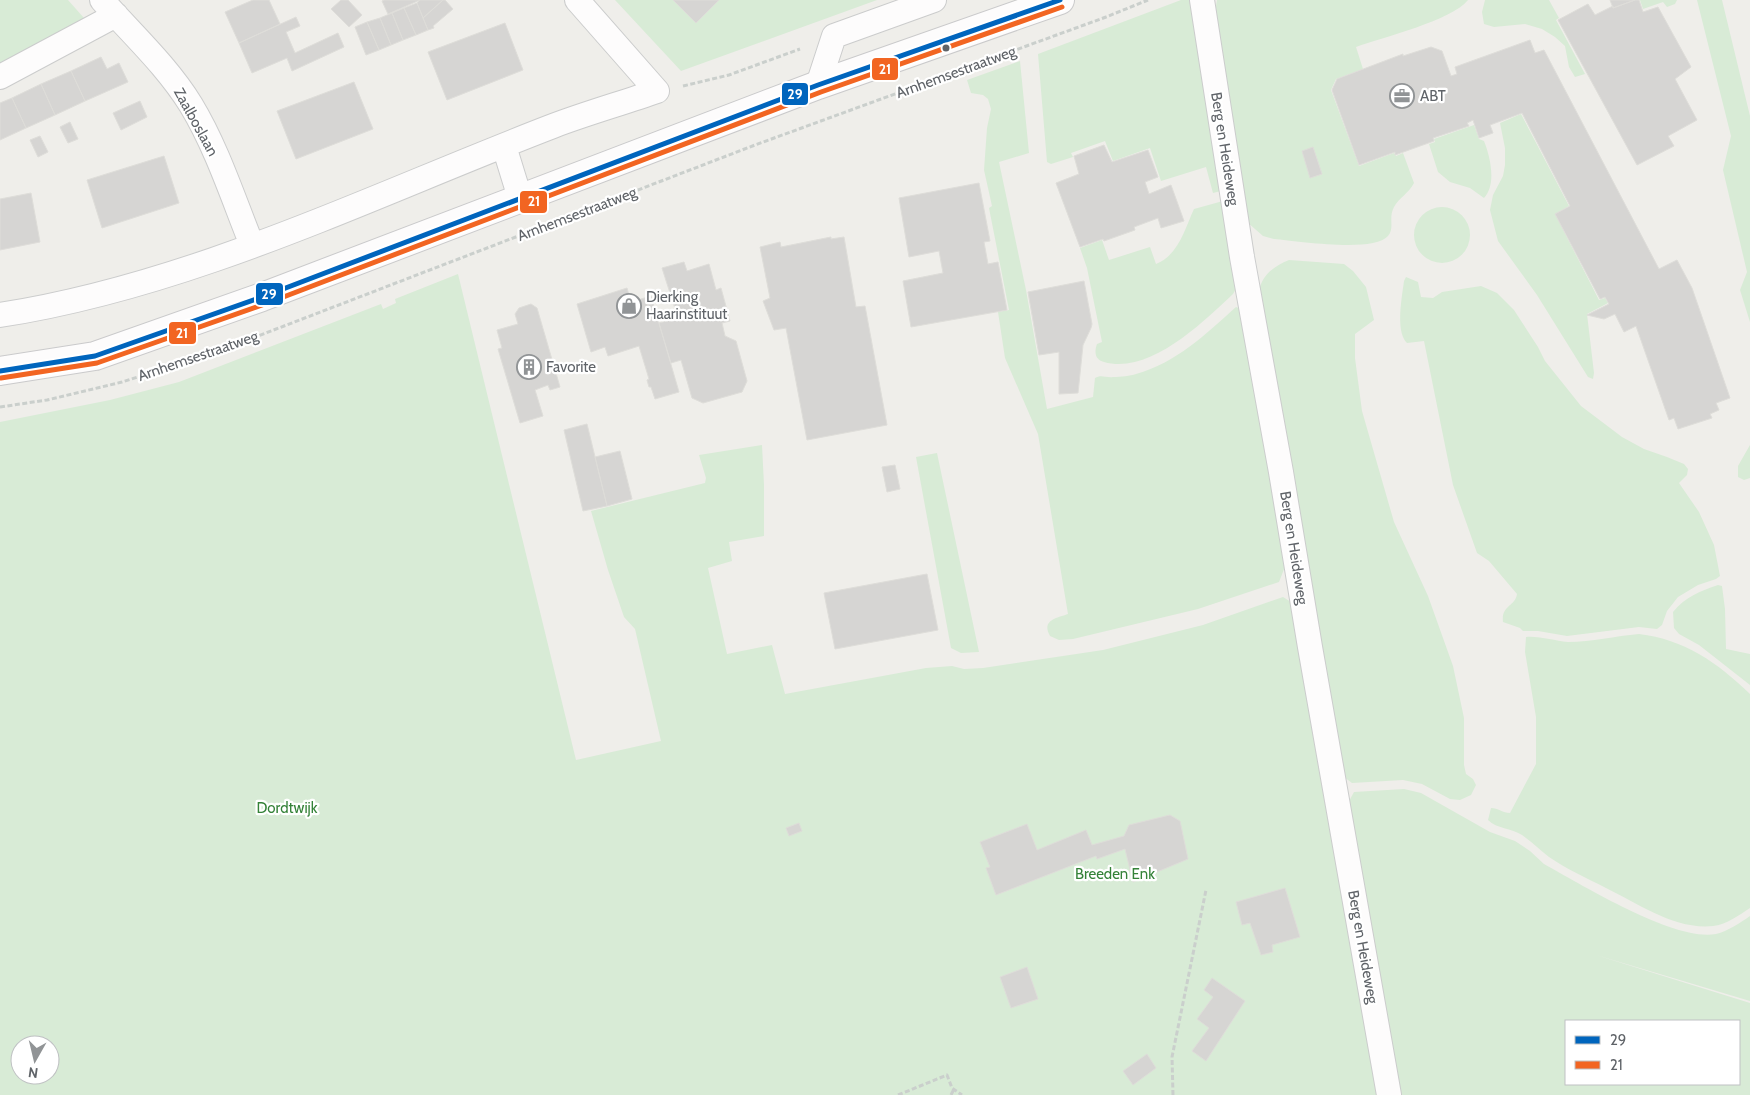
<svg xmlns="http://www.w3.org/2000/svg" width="1750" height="1095" font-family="Cabin,sans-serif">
<rect width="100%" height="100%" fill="#efeeea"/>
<!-- green -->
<path fill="#d8ebd6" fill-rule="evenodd" d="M0,0H68L84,18L72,30L0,64Z
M615,0H877L681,71Z
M1181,0H1189L1194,4L1221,191L1213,193L1206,167L1161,181L1150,148L1113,161L1105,141L1071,153L1073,157L1051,164L1047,162L1038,54Z
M1217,0H1468C1451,21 1383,37 1356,47L1363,69L1336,79L1331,90L1359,166L1394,153L1396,156L1403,153L1414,183C1409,193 1399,198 1394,207C1388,218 1395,228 1388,236C1374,253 1297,241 1274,239L1263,236L1247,222L1214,18Z
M1485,0H1549L1559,18L1556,20L1585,74L1575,77L1569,67L1565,46L1555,37L1542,29L1525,24L1494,27L1484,24L1482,12Z
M1640,0H1677L1675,4L1667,7L1663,2L1643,9Z
M1697,0H1722L1750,116V322L1740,290L1747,272L1723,170L1731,136Z
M1020,61L1029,153L999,162L1026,290L1047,409L1093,397L1095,378C1101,374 1106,378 1113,377C1121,377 1130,376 1136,374C1176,363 1206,334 1236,307L1241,309L1286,564L1279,582L1198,609L1073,639L1059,640L1050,636C1041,620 1057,618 1068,614L1038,434L1005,358L998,312L1009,310L989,208L992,206L984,170L987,128L991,109L988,99L983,95L971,93L967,80Z
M1521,114L1569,206L1555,214L1599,300L1605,298L1608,303L1587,314L1594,373L1593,379L1588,377L1537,295L1498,241L1490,210L1493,195L1503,176L1505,165V148L1500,123Z
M1474,125L1479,139L1484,141C1490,156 1497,184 1484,198L1470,188L1450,182L1438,172L1429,144L1435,142L1434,139Z
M1223,201L1237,287L1233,294C1203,322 1150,375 1104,362C1095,360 1094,352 1097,344L1102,342L1087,268L1080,248L1102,240L1109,260L1150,247L1156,264C1179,255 1185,228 1194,209Z
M1414 235a28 28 0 1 1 56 0a28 28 0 1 1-56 0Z
M1289,260L1344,264L1353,271L1366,287L1374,320L1355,334V358L1362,411L1394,522L1428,596L1453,666L1464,718V765L1466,774L1473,779L1476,785L1471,795L1460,800L1450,799L1422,784L1403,780L1352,783L1344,777L1259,291C1262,275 1274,266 1289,260Z
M458,274L576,760L661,741L635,629L624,617L608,570L591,511L705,483L706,478L699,455L762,445L764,485V536L729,542L732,561L708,568L727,654L772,645L785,694L926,668L952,666L964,669L983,668L1103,650L1203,625L1283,597L1291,602L1382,1095H0V422L110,400L179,382L381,304L383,309L396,303L395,299ZM20,1045H50V1075H20Z
M1406,277L1418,282L1421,297L1433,298L1442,292L1481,286L1497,293L1514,310L1538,347L1545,361L1581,406L1622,437L1644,449L1667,457L1684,464L1688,469L1687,475L1679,483L1699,512L1714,545L1720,576L1716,579L1698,585L1678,597L1667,611L1662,625L1657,629L1639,627L1567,636L1538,631H1523L1520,628L1503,622C1501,605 1515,607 1517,594L1489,561L1477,553L1453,485L1424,341L1407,343C1395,332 1402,297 1404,281Z
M1750,445V478L1744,480L1738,477V466Z
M937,453L979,652L961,653L951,648L916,457Z
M1718,585L1722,586L1725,609L1726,649L1750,654V685L1699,645L1679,634L1674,628L1673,612C1685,597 1700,591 1718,585Z
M1639,634C1684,639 1718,663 1750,694V908C1739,915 1726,925 1713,926C1675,930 1639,904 1606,888C1587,878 1566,869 1549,857C1540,850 1532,842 1522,835C1511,828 1497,829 1488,820L1491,808C1498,808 1503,813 1510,813L1536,764V717L1525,652L1526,637C1541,636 1554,641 1568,642C1592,642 1615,636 1639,634Z
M1404,789L1421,793L1490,832L1515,841L1530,851L1544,864C1582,885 1675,942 1716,934C1728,931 1740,923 1750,916V1001L1596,955L1750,1003V1095H1399L1348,803L1354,792ZM1566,1021H1739V1084H1566Z"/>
<!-- building -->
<path fill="#d6d5d3" stroke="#deddd9" d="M253,0H269L280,24L239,43L225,12Z
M341,0H348L362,15L349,27L331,9Z
M384,0H420L388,14L382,1Z
M420,0H443L423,18L417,3Z
M443,0H445L453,9L433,26L434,28L428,30L423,18Z
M673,0H719L696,23Z
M1610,0H1635L1613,8Z
M1635,0H1639L1643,12L1658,7L1691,67L1675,79L1697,120L1668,136L1674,146L1637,165L1558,20L1588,4L1595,15L1613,6V8Z
M417,3L428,30L416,35L404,8Z
M404,8L416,35L403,40L392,13Z
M392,13L403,40L391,45L380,18Z
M296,17L300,26L286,32L295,53L338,33L344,47L292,71L287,58L252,73L239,43Z
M380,18L391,45L379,50L367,22Z
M367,22L379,50L366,55L355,27Z
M505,23L523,70L447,100L428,52Z
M1530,40L1535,53L1544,50L1659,269L1677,260L1692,288L1730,398L1716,403L1719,410L1710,414L1712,418L1678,429L1674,418L1669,420L1636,326L1624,332L1615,314L1604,319L1587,315L1609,304L1605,297L1600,299L1555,214L1570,206L1522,113L1490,125L1493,133L1479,138L1473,120L1467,123L1469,126L1433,138L1434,141L1395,155V152L1359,165L1332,90L1337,79L1403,54V56L1431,47L1442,51L1451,76L1457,74L1455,67Z
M101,57L107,69L119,63L128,82L85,101L71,71Z
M71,71L85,101L55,115L41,84Z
M354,82L373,129L296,159L277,111Z
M41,84L55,115L26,128L12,98Z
M12,98L26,128L0,140V103Z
M140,101L147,117L121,130L113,113Z
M70,122L78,139L68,143L60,127Z
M40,136L48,152L38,157L30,140Z
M1104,145L1112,162L1148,150L1158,177L1145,182L1149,194L1171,185L1184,221L1161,228L1158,218L1134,227L1135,230L1104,241L1103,239L1080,247L1056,183L1079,174L1074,156Z
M1313,147L1322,174L1310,178L1302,151Z
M164,156L179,203L102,228L87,180Z
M979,183L990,241L984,242L988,264L998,262L1007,310L911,327L903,281L943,273L939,251L909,257L899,198Z
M31,193L40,242L0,250V199Z
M831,237V239L844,237L856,307L865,306L887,425L807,440L786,328L774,330L763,301L770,298L760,247L780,242L781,247Z
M684,262L687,271L709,264L716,290L721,288L730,321L722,323L725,336L736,341L747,381L742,392L703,403L692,398L681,360L671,363L659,323L678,318L662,268Z
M1084,281L1092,324L1091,328L1083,345L1078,393L1059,394V352L1039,355L1028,292Z
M627,288L631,302L651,296L679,392L655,399L651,387H649L647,380L649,379L639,346L608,356L605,347L591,352L577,304Z
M531,304L537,308L560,387L550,390L548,385L535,390L543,416L520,423L498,349L502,348L497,330L518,324L515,314L519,308Z
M587,424L607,506L583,511L564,430Z
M620,451L632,499L607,506L595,457Z
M895,465L900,489L887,492L882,467Z
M927,574L938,630L835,649L824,593Z
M1170,815L1180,821L1188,859L1133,882L1125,849L1097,859L1096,856L996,895L986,868L990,867L980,842L1027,824L1037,850L1086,830L1092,845L1124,836L1129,825Z
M799,823L802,831L789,836L786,828Z
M1285,888L1300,937L1272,945L1273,952L1261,955L1250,923L1242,925L1236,902Z
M1027,967L1038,999L1011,1008L1000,977Z
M1212,978L1245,1001L1206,1061L1192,1051L1209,1028L1197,1019L1213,997L1204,990Z
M1147,1054L1156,1068L1133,1085L1123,1071Z"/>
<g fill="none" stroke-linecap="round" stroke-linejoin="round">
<defs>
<path id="minor" d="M102,0C132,34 167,66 191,105C217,148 233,198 252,245
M1202,0L1242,257L1281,472L1310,647L1389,1095
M0,77L116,15
M818,85L834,36L934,0
M504,146L520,198
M0,315C193,285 373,195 553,126C587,113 623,103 657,91L577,0"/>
<path id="secondary" d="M0,371L95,356L262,297L818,85L1060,0"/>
</defs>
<!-- minor casing -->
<use href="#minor" stroke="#cbcccc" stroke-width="26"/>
<!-- secondary casing -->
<use href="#secondary" stroke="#cacacb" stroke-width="30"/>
<!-- path -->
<path stroke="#cacfcc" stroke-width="3" stroke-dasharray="5 2.5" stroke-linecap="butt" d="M683,86L729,75L800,49
M0,407L47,400L122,382L219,351L755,145L1106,17L1148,0
M898,1095L947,1075L952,1088L962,1095
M951,1095L954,1089
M1173,1095L1172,1057L1206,890"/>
<!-- minor -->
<use href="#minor" stroke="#fdfcfc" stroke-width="24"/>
<!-- secondary -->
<use href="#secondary" stroke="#fdfcfc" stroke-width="28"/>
<defs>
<path id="bus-1" d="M0,371L95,356L262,297L818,85L1060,0"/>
<path id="bus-2" d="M1,378L97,363L265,304L821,92L1062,7"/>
</defs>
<!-- bus-1 casing -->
<use href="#bus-1" stroke="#fff" stroke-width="9"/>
<!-- bus-2 casing -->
<use href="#bus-2" stroke="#fff" stroke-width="9"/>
<!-- bus-1 -->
<use href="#bus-1" stroke="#0065bd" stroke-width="5"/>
<!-- bus-2 -->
<use href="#bus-2" stroke="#f26522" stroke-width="5"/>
</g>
<!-- icons -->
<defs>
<symbol id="office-ring" viewBox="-11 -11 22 22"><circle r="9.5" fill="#fff" stroke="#919496" stroke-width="1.5"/><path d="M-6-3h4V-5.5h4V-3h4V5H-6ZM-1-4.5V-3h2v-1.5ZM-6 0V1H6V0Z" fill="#919496"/></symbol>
<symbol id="shop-ring" viewBox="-11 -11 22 22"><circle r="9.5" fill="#fff" stroke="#919496" stroke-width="1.5"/><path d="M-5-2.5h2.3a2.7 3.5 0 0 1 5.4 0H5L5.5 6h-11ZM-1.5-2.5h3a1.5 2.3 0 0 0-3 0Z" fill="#919496"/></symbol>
<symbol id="building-ring" viewBox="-11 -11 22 22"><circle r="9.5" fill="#fff" stroke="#919496" stroke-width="1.5"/><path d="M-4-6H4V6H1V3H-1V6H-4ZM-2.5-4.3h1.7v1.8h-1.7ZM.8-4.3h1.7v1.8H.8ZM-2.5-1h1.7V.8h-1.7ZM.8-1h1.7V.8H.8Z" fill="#919496"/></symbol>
</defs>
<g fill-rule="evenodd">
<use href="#office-ring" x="1388" y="82" width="28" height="28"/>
<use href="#shop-ring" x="615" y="292" width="28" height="28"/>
<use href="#building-ring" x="515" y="353" width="28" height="28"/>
</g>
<!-- markers -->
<circle fill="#5f6368" stroke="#fff" stroke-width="2" cx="946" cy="48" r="4.5"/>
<g text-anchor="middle" stroke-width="4.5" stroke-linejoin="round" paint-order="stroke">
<!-- street labels -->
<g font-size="15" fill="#5f6368" stroke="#fff">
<text transform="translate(956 72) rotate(-20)" y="5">Arnhemsestraatweg</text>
<text transform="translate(196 122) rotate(61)" y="5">Zaalboslaan</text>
<text transform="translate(1225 149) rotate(81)" y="5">Berg en Heideweg</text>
<text transform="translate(577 214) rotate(-21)" y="5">Arnhemsestraatweg</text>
<text transform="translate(198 356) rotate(-19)" y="5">Arnhemsestraatweg</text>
<text transform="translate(1294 548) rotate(81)" y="5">Berg en Heideweg</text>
<text transform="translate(1363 947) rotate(80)" y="5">Berg en Heideweg</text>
</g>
<!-- poi labels -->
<g font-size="15" fill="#5f6368" stroke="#fff" text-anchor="start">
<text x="1420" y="101">ABT</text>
<text x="646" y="302">Dierking<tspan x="646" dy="17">Haarinstituut</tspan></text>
<text x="546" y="372">Favorite</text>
</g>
<!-- park labels -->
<g font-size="15" fill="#348238" stroke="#fff">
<text x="287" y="813">Dordtwijk</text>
<text x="1115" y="879">Breeden Enk</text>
</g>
</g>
<g stroke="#fff" stroke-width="2">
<rect x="871" y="57" width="28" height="24" rx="5" fill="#f26522"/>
<rect x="781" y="82" width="28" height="24" rx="5" fill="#0065bd"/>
<rect x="519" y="190" width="29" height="24" rx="5" fill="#f26522"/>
<rect x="255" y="282" width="29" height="24" rx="5" fill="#0065bd"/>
<rect x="168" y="321" width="29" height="24" rx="5" fill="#f26522"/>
</g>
<g font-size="14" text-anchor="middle" font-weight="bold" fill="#fff">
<text x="885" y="74">21</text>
<text x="795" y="99">29</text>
<text x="534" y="206">21</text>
<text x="269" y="299">29</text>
<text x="182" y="338">21</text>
</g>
<!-- legend -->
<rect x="1565" y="1020" width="175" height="65" fill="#ffffff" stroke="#bfc1c3"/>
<rect x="1575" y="1036" width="25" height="8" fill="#0065bd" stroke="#bfc1c3"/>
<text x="1610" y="1045" font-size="15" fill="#5f6368">29</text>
<rect x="1575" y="1061" width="25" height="8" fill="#f26522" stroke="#bfc1c3"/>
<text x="1610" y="1070" font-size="15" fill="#5f6368">21</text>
<!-- north arrow -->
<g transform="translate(35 1060) rotate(188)"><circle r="24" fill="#ffffff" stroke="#bfc1c3"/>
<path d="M0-4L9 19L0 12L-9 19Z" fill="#919496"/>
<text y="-8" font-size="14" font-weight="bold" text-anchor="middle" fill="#5f6368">N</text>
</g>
</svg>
